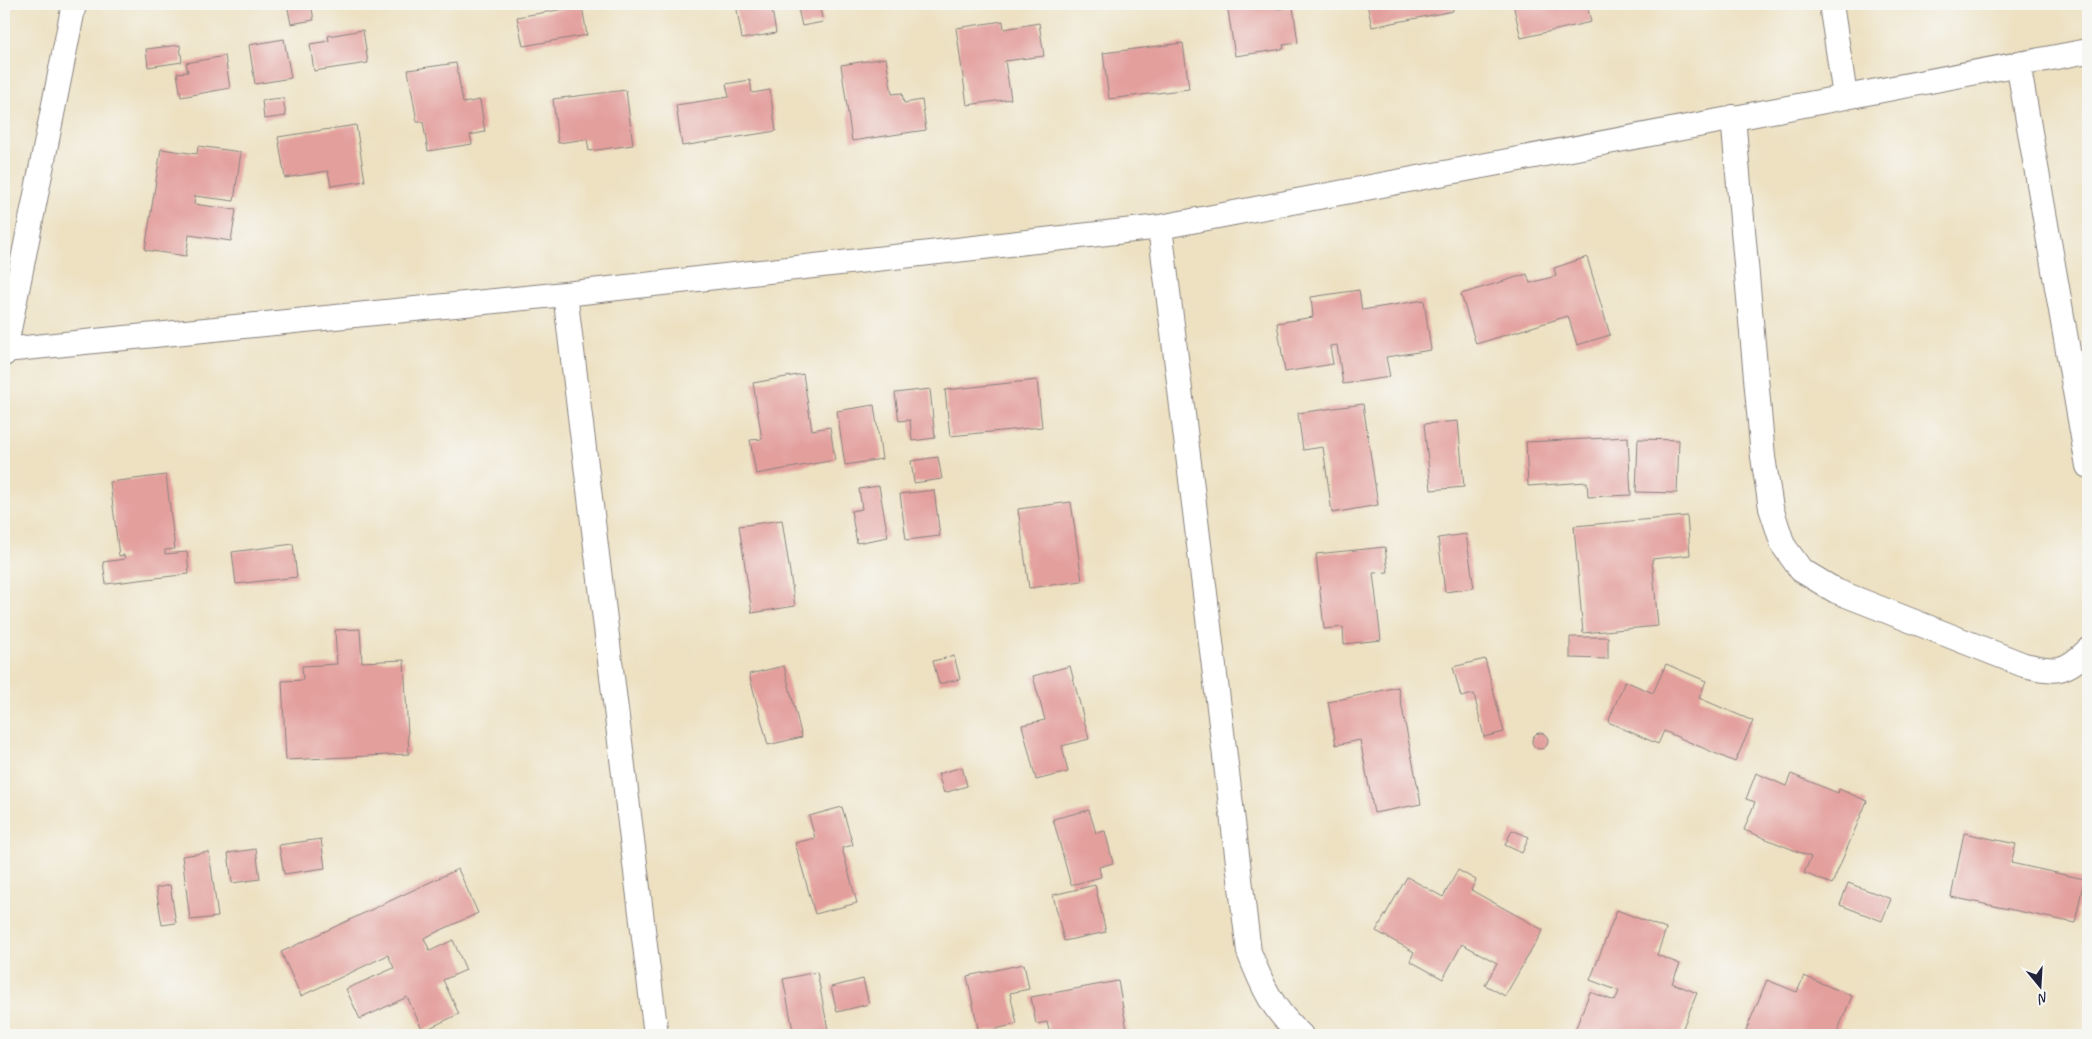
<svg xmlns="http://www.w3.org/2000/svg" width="2092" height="1039" font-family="Caveat,sans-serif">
<rect width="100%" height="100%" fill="#f6f6f2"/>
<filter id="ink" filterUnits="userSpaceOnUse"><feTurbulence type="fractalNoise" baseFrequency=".02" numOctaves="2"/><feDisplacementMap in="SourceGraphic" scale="10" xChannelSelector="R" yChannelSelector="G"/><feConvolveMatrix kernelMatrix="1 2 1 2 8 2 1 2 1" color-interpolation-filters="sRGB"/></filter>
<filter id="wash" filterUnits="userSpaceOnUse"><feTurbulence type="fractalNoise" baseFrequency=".0096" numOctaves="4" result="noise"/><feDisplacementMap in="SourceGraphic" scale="20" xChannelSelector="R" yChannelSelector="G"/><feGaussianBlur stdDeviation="1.12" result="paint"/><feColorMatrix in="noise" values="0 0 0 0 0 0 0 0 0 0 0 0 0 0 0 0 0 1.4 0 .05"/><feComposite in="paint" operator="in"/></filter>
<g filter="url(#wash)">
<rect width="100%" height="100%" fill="#ede1c2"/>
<g id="blocks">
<!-- building -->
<path fill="#e39f9c" d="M287,4H311L314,20L291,24Z
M736,4H771L776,33L742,39Z
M797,4H819L823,22L802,26Z
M1227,4H1278V9L1293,7L1298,43L1283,45L1284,49L1235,56Z
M1367,4H1452L1453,11L1372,27Z
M1513,4H1587L1591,22L1521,38Z
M582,6L587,35L523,46L517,17Z
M1003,21L1004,29L1039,23L1044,56L1005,61L1011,99L967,105L956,28Z
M363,30L368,63L314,71L310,44L329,41L328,36Z
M284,39L291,78L255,84L249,45Z
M1183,43L1189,89L1109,99L1103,53Z
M180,45L182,62L148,67L146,49Z
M225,56L230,88L181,97L177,73L188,72L186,63Z
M886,58L892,94L902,93L904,103L922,100L926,130L852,141L841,65Z
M456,63L463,103L480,100L485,132L470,135L472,144L428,151L423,122H417L408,70Z
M750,80L752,93L770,90L776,131L682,146L676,105L729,97L726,84Z
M626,90L633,145L589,151L587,139L558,143L553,99Z
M283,98L286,116L264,119L262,100Z
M356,125L365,181L331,186L328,171L285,178L278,137Z
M198,146L241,152L234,201L195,196L194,204L236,210L231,241L189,235L186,256L145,250L161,149L197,154Z
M1587,257L1610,335L1577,345L1568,316L1476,344L1461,294L1527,274L1530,283L1556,276L1554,268Z
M1359,290L1362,310L1424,300L1431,350L1386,357L1390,377L1343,384L1337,345L1330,346L1333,364L1285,372L1277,323L1313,317L1311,297Z
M803,374L812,430L830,427L835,460L756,474L750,440L762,439L753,383Z
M1037,380L1042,427L950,436L945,390Z
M930,389L935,438L912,441L910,420L899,421L895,393Z
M1363,404L1378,505L1332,513L1323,447L1303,450L1298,413Z
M874,405L882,459L845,465L837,411Z
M1458,421L1464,487L1431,490L1424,424Z
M1628,437L1631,495L1588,497L1587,482L1528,486L1526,442Z
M1638,439L1679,440L1677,493L1636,492Z
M938,457L942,479L914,483L911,461Z
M166,475L175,549L165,550V554L187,552L189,574L106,584L103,562L125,559L124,555L119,556L110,482Z
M879,486L888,537L857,543L851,511L862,509L859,489Z
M934,490L940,536L906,540L900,494Z
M1071,502L1082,581L1029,588L1018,509Z
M1687,516L1690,555L1652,559L1658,626L1583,633L1574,526Z
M782,520L795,606L752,613L739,526Z
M1466,534L1474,588L1445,592L1438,538Z
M293,544L297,577L236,584L232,552Z
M1385,547L1388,572L1373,573L1381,640L1344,644L1343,627L1324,629L1316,554Z
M360,629L362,662L404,660L409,754L286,760L282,681L303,680L302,666L337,664L335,630Z
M1570,637H1608V659L1570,658Z
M954,656L960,679L939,684L933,661Z
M1485,659L1504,732L1484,737L1474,694L1461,697L1453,667Z
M1666,664L1706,681L1699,698L1753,721L1735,762L1664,731L1658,744L1608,722L1625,681L1653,693Z
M784,666L802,737L768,745L749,674Z
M1070,666L1089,739L1062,746L1068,772L1036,780L1022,725L1045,720L1033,676Z
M1398,687L1421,804L1374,813L1360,740L1336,745L1328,702Z
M1532 741a8 8 0 1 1 16 0a8 8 0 1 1-16 0Z
M962,767L967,786L944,793L938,774Z
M1756,773L1786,786L1791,774L1838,793L1839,789L1867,801L1832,884L1804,873L1811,857L1744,830L1755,802L1746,799Z
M842,807L853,845L842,848L857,903L815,914L795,843L815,838L809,816Z
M1089,810L1096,833L1105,831L1113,863L1099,867L1101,877L1071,885L1053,819Z
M1512,830L1529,837L1522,853L1505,845Z
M1964,833L2016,844L2011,863L2084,879L2075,923L1951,897Z
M321,839L325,868L284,874L279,845Z
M256,849L260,879L232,883L228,853Z
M209,852L218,917L190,920L182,856Z
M458,869L478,913L424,938L430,951L453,940L466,970L443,980L459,1014L423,1031L407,997L360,1019L346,989L394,968L388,955L301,996L281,952Z
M1458,870L1476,880L1471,890L1543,930L1505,996L1485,985L1497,963L1462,944L1443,979L1410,961L1414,952L1376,931L1407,877L1443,897Z
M1848,883L1891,899L1882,921L1840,905Z
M170,885L176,923L162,925L156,888Z
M1095,885L1106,932L1064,941L1053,895Z
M1617,910L1666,929L1657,955L1680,964L1672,983L1697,993L1680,1035H1573L1590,992L1615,1001L1619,991L1590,980Z
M1024,964L1029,989L1010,993L1017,1024L979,1033L967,976Z
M817,972L829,1035H794L783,979Z
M1804,976L1852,996L1836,1035H1744L1767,980L1797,992Z
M863,979L869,1004L837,1012L831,987Z
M1118,981L1128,1035H1078L1077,1031L1050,1035L1047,1022L1036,1024L1031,997Z"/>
</g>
</g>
<g filter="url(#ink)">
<use href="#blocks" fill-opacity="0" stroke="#88827e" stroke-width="1"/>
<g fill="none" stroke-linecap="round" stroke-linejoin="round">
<defs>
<path id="street" d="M1831,4L1845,96
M2018,63L2088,466
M1733,117L1763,457L1771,508L1783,545L1801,570L1836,591L2024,665C2055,672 2064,674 2088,650
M1160,227L1249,952C1262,985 1273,1011 1301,1035
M565,294L656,1035
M5,350L74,4
M4,354L5,350L565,294L1160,227L2088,51"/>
</defs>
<!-- street casing -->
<use href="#street" stroke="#88827e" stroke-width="26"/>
<!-- street -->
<use href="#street" stroke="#fff" stroke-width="24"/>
</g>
</g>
<!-- margin -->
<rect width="2092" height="1039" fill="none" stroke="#f6f6f2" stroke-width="20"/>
<!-- north arrow -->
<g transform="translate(2040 986) rotate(162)" stroke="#f6f6f2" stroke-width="4" paint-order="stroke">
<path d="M0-4L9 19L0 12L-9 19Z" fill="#22223b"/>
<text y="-8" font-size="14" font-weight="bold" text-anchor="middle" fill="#22223b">N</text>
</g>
</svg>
